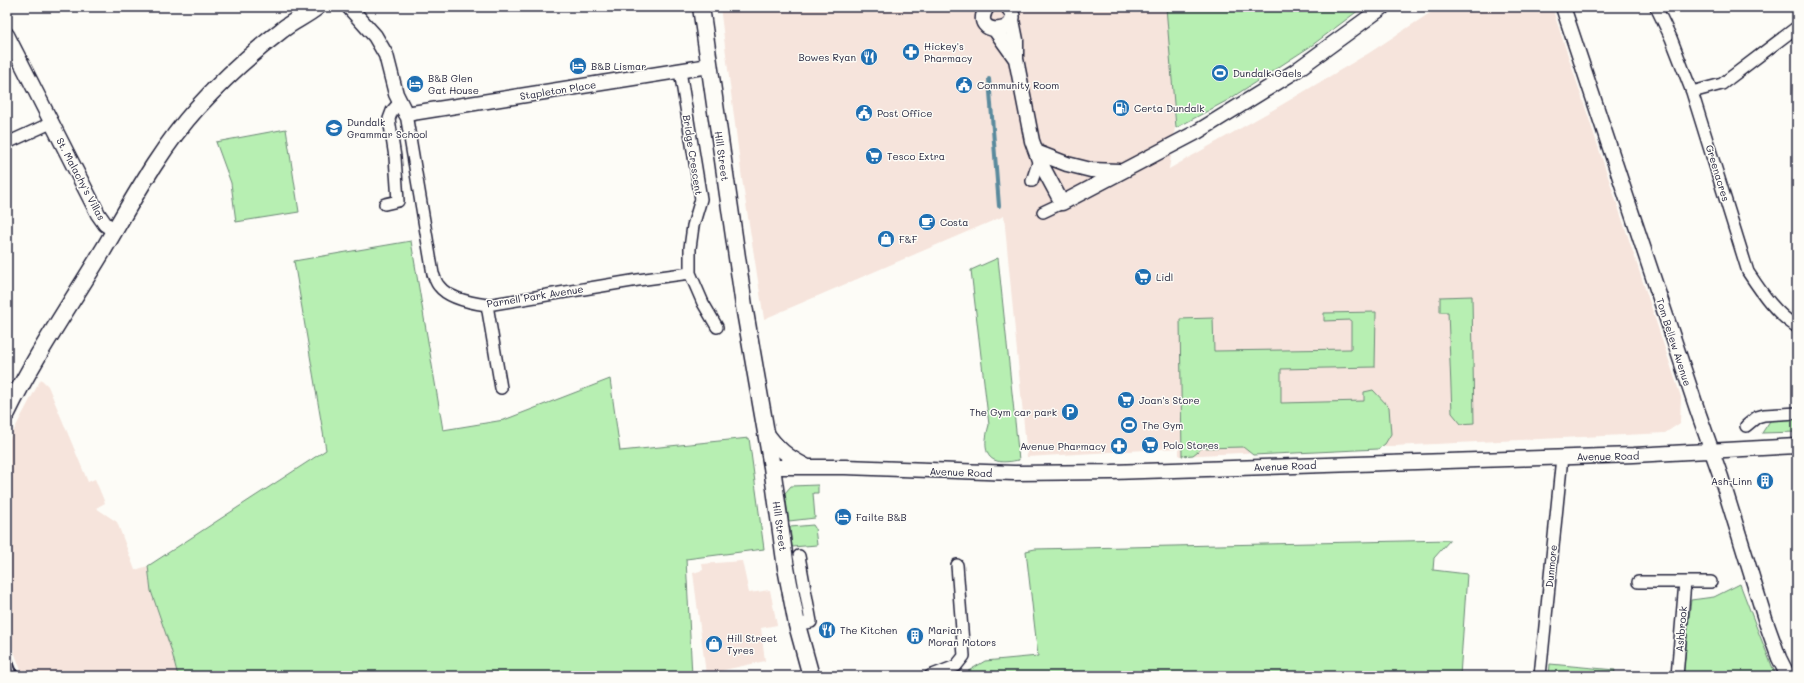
<svg xmlns="http://www.w3.org/2000/svg" width="1804" height="683" font-family="Mali,sans-serif">
<rect width="100%" height="100%" fill="#fdfcf7"/>
<filter id="ink" filterUnits="userSpaceOnUse"><feTurbulence type="fractalNoise" baseFrequency=".025" numOctaves="2"/><feDisplacementMap in="SourceGraphic" scale="8" xChannelSelector="R" yChannelSelector="G"/><feConvolveMatrix kernelMatrix="1 2 1 2 8 2 1 2 1" color-interpolation-filters="sRGB"/></filter>
<g filter="url(#ink)">
<!-- built -->
<path fill="#f6e4dc" d="M720,7H1166L1169,25L1175,128L1169,169L1278,107L1369,53L1439,7H1552L1681,397L1680,423L1665,433L1645,434L1179,456V448L1027,457L1004,216L764,319L742,179Z
M41,379L48,386L88,482L95,479L105,503L96,508L117,522L135,570L148,566L151,591L171,649L178,676H23L7,632V443Z
M742,561L749,593L770,590L777,625L761,628L765,661L706,674L693,573L703,570L702,564Z"/>
<!-- green -->
<path fill="#b7efb2" stroke="#6c8876" d="M1166,7H1363L1311,46L1228,100L1176,128Z
M286,129L299,212L236,222L231,183L216,142Z
M411,241L443,430L504,420L610,379L620,451L749,438L764,549L686,559L692,676H178L171,649L151,591L148,566L326,450L294,261Z
M998,258L1019,460C1013,461 1003,463 997,461C981,457 986,435 989,425L971,270Z
M1472,296L1474,423L1461,424L1452,413L1448,312H1440V297Z
M1376,312L1375,367L1281,369V403L1364,401V392L1373,390L1389,407L1391,434L1385,444L1378,449L1253,455L1243,447L1202,448L1193,455L1182,456L1180,319L1213,318L1214,351L1351,349V320L1324,321V313Z
M1797,417V432L1762,433L1772,418Z
M818,485V493H813L815,518L789,521L785,493L791,486Z
M813,525L815,528L817,545L792,547L790,527Z
M1450,540L1434,558L1433,570L1467,574L1460,676H960L985,661L1038,656L1026,551L1035,549Z
M1740,584L1756,626L1776,676H1683L1691,600L1714,597Z
M1550,664L1615,670L1614,676H1549Z"/>
<g fill="none" stroke-linecap="round" stroke-linejoin="round">
<!-- stream -->
<path stroke="#5a8a9d" stroke-width="4" d="M989,79L999,206"/>
<defs>
<path id="minor" d="M1656,7L1671,38L1692,92L1748,272C1762,293 1775,313 1797,327
M680,71L701,199L693,226L690,248V273L703,303L717,327
M1692,92L1722,84L1797,27
M406,114L433,274C435,278 436,283 439,286C448,298 472,303 487,305L638,280L690,273
M7,143L51,123
M1032,181L1039,160
M385,204L398,201L395,157L389,119L392,111L400,102
M1043,212L1062,203
M487,305L501,388
M1746,426L1757,417L1764,415L1797,413
M1638,582H1711
M797,625L811,622L799,556
M930,676L956,666L964,656L957,565
M1540,676L1562,457
M1677,676L1685,582"/>
<path id="tertiary" d="M349,7L375,36L386,55L396,94L406,114L709,66
M987,7C967,39 1029,34 1008,7
M1563,7L1697,409L1721,477L1766,622L1779,658L1788,676
M1012,20L1016,40V59
M996,31L1016,59L1032,141L1039,160L1062,203L1197,132L1294,72L1383,7
M7,35L98,214L105,224L115,231
M1036,152L1067,164L1091,170L1119,171
M766,432C777,448 788,457 806,466
M772,467H845L1014,473L1112,472L1634,455L1797,446"/>
<path id="secondary" d="M701,7L744,306L772,467L786,568L797,625L811,676
M7,413C34,357 70,305 102,252C131,203 159,150 197,108C222,80 252,53 282,30C293,21 306,16 317,7"/>
</defs>
<!-- minor casing -->
<use href="#minor" stroke="#22223b" stroke-width="14"/>
<!-- tertiary casing -->
<use href="#tertiary" stroke="#22223b" stroke-width="17"/>
<!-- secondary casing -->
<use href="#secondary" stroke="#22223b" stroke-width="19"/>
<!-- minor -->
<use href="#minor" stroke="#fdfcf7" stroke-width="11"/>
<!-- tertiary -->
<use href="#tertiary" stroke="#fdfcf7" stroke-width="14"/>
<!-- secondary -->
<use href="#secondary" stroke="#fdfcf7" stroke-width="16"/>
<!-- rail -->
<path stroke="#22223b" stroke-width="3" d="M7,647L18,676
M7,667L10,676"/>
</g>
</g>
<!-- icons -->
<defs>
<symbol id="pharmacy-disc" viewBox="-11 -11 22 22"><circle r="9.5" fill="#1f6fb2" stroke="#fdfcf7"/><path d="M-2-6h4v4h4v4h-4v4h-4v-4h-4v-4h4Z" fill="#fff"/></symbol>
<symbol id="restaurant-disc" viewBox="-11 -11 22 22"><circle r="9.5" fill="#1f6fb2" stroke="#fdfcf7"/><path d="M-5-6h1v4h1v-4h1v4h1v-4h1v5L-1.5 .5V6h-2V.5L-5-1ZM5-6V6H3V1.5H1.5Q1.5-4 5-6Z" fill="#fff"/></symbol>
<symbol id="hotel-disc" viewBox="-11 -11 22 22"><circle r="9.5" fill="#1f6fb2" stroke="#fdfcf7"/><path d="M-6-4.5h1.5V1H6V5H4.5V3h-9V5H-6ZM-4 0a1.8 1.8 0 1 1 3.6 0ZM.5 0V-2.5h3Q6-2.5 6 0Z" fill="#fff"/></symbol>
<symbol id="stadium-disc" viewBox="-11 -11 22 22"><circle r="9.5" fill="#1f6fb2" stroke="#fdfcf7"/><path d="M0-5a6.5 5 0 1 0 0 10a6.5 5 0 1 0 0-10ZM-3.5-1.8h7v3.6h-7Z" fill="#fff"/></symbol>
<symbol id="civic-disc" viewBox="-11 -11 22 22"><circle r="9.5" fill="#1f6fb2" stroke="#fdfcf7"/><path d="M-.6-6.5H3V-4.5H.6V-3L4-1V1h2V6H-6V1h2V-1L-.6-3ZM-1.2 2.5V6h2.4V2.5Z" fill="#fff"/></symbol>
<symbol id="fuel-disc" viewBox="-11 -11 22 22"><circle r="9.5" fill="#1f6fb2" stroke="#fdfcf7"/><path d="M-5.5-6h7V0h2V4h1.3V-2.5L3-4.5l.8-.8L6-3V5H2.5V1h-1V6h-7ZM-4.2-4.7v3.2H.2V-4.7Z" fill="#fff"/></symbol>
<symbol id="school-disc" viewBox="-11 -11 22 22"><circle r="9.5" fill="#1f6fb2" stroke="#fdfcf7"/><path d="M0-5L7-2L0 1L-7-2ZM-4 1L0 2.5L4 1V4Q0 6-4 4Z" fill="#fff"/></symbol>
<symbol id="supermarket-disc" viewBox="-11 -11 22 22"><circle r="9.5" fill="#1f6fb2" stroke="#fdfcf7"/><path d="M-6-5.5h2.5l.6 2H6L4.5 2H-2.5L-4.4-4H-6ZM-1.5 3.2a1.3 1.3 0 1 0 .1 0ZM3 3.2a1.3 1.3 0 1 0 .1 0Z" fill="#fff"/></symbol>
<symbol id="cafe-disc" viewBox="-11 -11 22 22"><circle r="9.5" fill="#1f6fb2" stroke="#fdfcf7"/><path d="M-5.5-4.5H6V0H3Q3 3.5 0 3.5H-2.5Q-5.5 3.5-5.5 0ZM3-3.2v2h1.7v-2ZM-6 4.5H4V6H-6Z" fill="#fff"/></symbol>
<symbol id="shop-disc" viewBox="-11 -11 22 22"><circle r="9.5" fill="#1f6fb2" stroke="#fdfcf7"/><path d="M-5-2.5h2.3a2.7 3.5 0 0 1 5.4 0H5L5.5 6h-11ZM-1.5-2.5h3a1.5 2.3 0 0 0-3 0Z" fill="#fff"/></symbol>
<symbol id="parking-disc" viewBox="-11 -11 22 22"><circle r="9.5" fill="#1f6fb2" stroke="#fdfcf7"/><path d="M-3.5-5.5H1a3.5 3.5 0 0 1 0 7H-1V5.5H-3.5ZM-1-3.4V-.6H.8a1.4 1.4 0 0 0 0-2.8Z" fill="#fff"/></symbol>
<symbol id="building-disc" viewBox="-11 -11 22 22"><circle r="9.5" fill="#1f6fb2" stroke="#fdfcf7"/><path d="M-4-6H4V6H1V3H-1V6H-4ZM-2.5-4.3h1.7v1.8h-1.7ZM.8-4.3h1.7v1.8H.8ZM-2.5-1h1.7V.8h-1.7ZM.8-1h1.7V.8H.8Z" fill="#fff"/></symbol>
</defs>
<g fill-rule="evenodd">
<use href="#pharmacy-disc" x="901" y="42" width="20" height="20"/>
<use href="#restaurant-disc" x="859" y="47" width="20" height="20"/>
<use href="#hotel-disc" x="568" y="56" width="20" height="20"/>
<use href="#stadium-disc" x="1210" y="63" width="20" height="20"/>
<use href="#hotel-disc" x="405" y="74" width="20" height="20"/>
<use href="#civic-disc" x="954" y="75" width="20" height="20"/>
<use href="#fuel-disc" x="1111" y="98" width="20" height="20"/>
<use href="#civic-disc" x="854" y="103" width="20" height="20"/>
<use href="#school-disc" x="324" y="118" width="20" height="20"/>
<use href="#supermarket-disc" x="864" y="146" width="20" height="20"/>
<use href="#cafe-disc" x="917" y="212" width="20" height="20"/>
<use href="#shop-disc" x="876" y="229" width="20" height="20"/>
<use href="#supermarket-disc" x="1133" y="267" width="20" height="20"/>
<use href="#supermarket-disc" x="1116" y="390" width="20" height="20"/>
<use href="#parking-disc" x="1060" y="402" width="20" height="20"/>
<use href="#stadium-disc" x="1119" y="415" width="20" height="20"/>
<use href="#supermarket-disc" x="1140" y="435" width="20" height="20"/>
<use href="#pharmacy-disc" x="1109" y="436" width="20" height="20"/>
<use href="#building-disc" x="1755" y="471" width="20" height="20"/>
<use href="#hotel-disc" x="833" y="507" width="20" height="20"/>
<use href="#restaurant-disc" x="817" y="620" width="20" height="20"/>
<use href="#building-disc" x="905" y="626" width="20" height="20"/>
<use href="#shop-disc" x="704" y="634" width="20" height="20"/>
</g>
<g text-anchor="middle" stroke-width="3" stroke-linejoin="round" paint-order="stroke">
<!-- poi labels -->
<g font-size="10" fill="#22223b" stroke="#fdfcf7" text-anchor="start">
<text x="924" y="50">Hickey's<tspan x="924" dy="12">Pharmacy</tspan></text>
<text x="856" y="61" text-anchor="end">Bowes Ryan</text>
<text x="591" y="70">B&amp;B Lismar</text>
<text x="1233" y="77">Dundalk Gaels</text>
<text x="428" y="82">B&amp;B Glen<tspan x="428" dy="12">Gat House</tspan></text>
<text x="977" y="89">Community Room</text>
<text x="1134" y="112">Certa Dundalk</text>
<text x="877" y="117">Post Office</text>
<text x="347" y="126">Dundalk<tspan x="347" dy="12">Grammar School</tspan></text>
<text x="887" y="160">Tesco Extra</text>
<text x="940" y="226">Costa</text>
<text x="899" y="243">F&amp;F</text>
<text x="1156" y="281">Lidl</text>
<text x="1139" y="404">Joan's Store</text>
<text x="1057" y="416" text-anchor="end">The Gym car park</text>
<text x="1142" y="429">The Gym</text>
<text x="1163" y="449">Polo Stores</text>
<text x="1106" y="450" text-anchor="end">Avenue Pharmacy</text>
<text x="1752" y="485" text-anchor="end">Ash-Linn</text>
<text x="856" y="521">Failte B&amp;B</text>
<text x="840" y="634">The Kitchen</text>
<text x="928" y="634">Marian<tspan x="928" dy="12">Moran Motors</tspan></text>
<text x="727" y="642">Hill Street<tspan x="727" dy="12">Tyres</tspan></text>
</g>
<!-- street labels -->
<g font-size="10" fill="#22223b" stroke="#fdfcf7">
<text transform="translate(558 90) rotate(-9)" y="4">Stapleton Place</text>
<text transform="translate(693 155) rotate(81)" y="4">Bridge Crescent</text>
<text transform="translate(722 156) rotate(82)" y="4">Hill Street</text>
<text transform="translate(1718 173) rotate(73)" y="4">Greenacres</text>
<text transform="translate(81 179) rotate(62)" y="4">St. Malachy's Villas</text>
<text transform="translate(535 296) rotate(-9)" y="4">Parnell Park Avenue</text>
<text transform="translate(1674 342) rotate(72)" y="4">Tom Bellew Avenue</text>
<text transform="translate(1608 456) rotate(-1)" y="4">Avenue Road</text>
<text transform="translate(1285 466) rotate(-2)" y="4">Avenue Road</text>
<text transform="translate(961 472) rotate(2)" y="4">Avenue Road</text>
<text transform="translate(780 526) rotate(82)" y="4">Hill Street</text>
<text transform="translate(1551 566) rotate(-84)" y="4">Dunmore</text>
<text transform="translate(1681 629) rotate(-85)" y="4">Ashbrook</text>
</g>
</g>
<!-- margin -->
<rect width="1804" height="683" fill="none" stroke="#fdfcf7" stroke-width="24"/>
<rect x="12" y="12" width="1780" height="659" fill="none" stroke="#22223b" stroke-width="1.5" filter="url(#ink)"/>
</svg>
